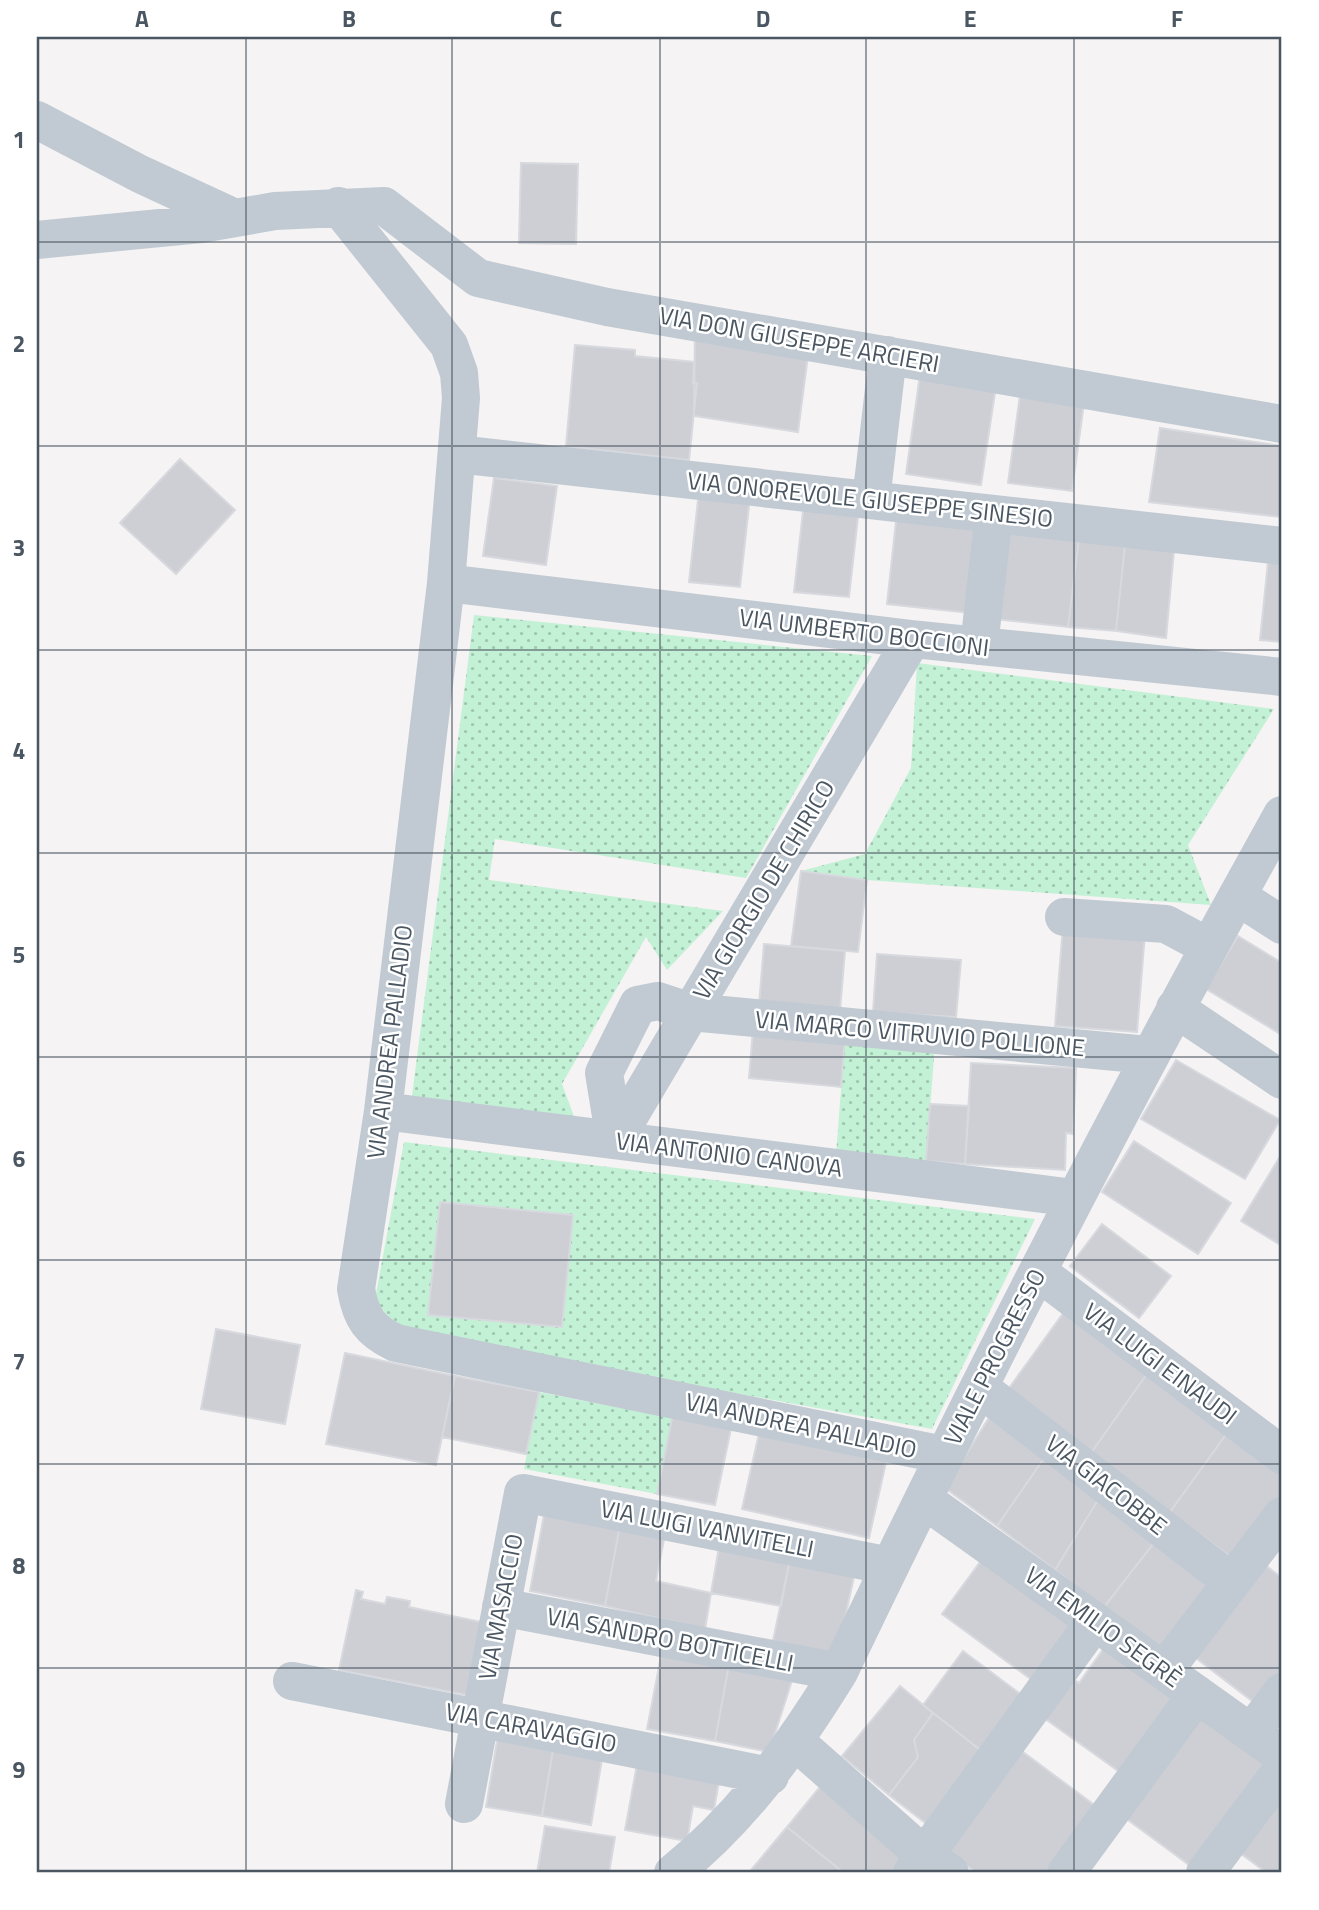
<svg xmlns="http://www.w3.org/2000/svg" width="1319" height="1910" font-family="'Titillium Web',sans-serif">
<defs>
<pattern id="grass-dots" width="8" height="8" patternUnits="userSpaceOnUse" patternTransform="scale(1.75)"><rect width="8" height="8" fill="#c3f1d5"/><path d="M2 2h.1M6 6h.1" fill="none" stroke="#a0c6b0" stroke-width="1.8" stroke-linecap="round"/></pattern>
</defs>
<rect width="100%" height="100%" fill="#f5f3f3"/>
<!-- grass -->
<path fill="url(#grass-dots)" d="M474,615L872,656L746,878L495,839L489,880L723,911L667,970L646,937L562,1084L575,1119L412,1096Z
M917,663L1274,709L1188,845L1211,905L867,880L801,871L865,854L911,768Z
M845,1037L935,1044L926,1161L836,1155Z
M404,1142L1035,1219L932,1429L400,1332L379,1305L376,1294Z
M539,1392L672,1418L657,1494L524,1469Z"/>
<!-- building -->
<path fill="#cdcfd5" stroke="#d7d9de" stroke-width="2" d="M521,163L578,164L576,244L519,243Z
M695,330L809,347L798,432L694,416Z
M575,345L635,350V356L694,362L693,383H697L689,460L566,446Z
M920,375L996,386L981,485L906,474Z
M1020,395L1084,403L1072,491L1008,483Z
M1160,428L1282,446L1281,517L1149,502Z
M180,459L235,510L176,574L120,523Z
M494,478L557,486L546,565L483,556Z
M699,491L750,497L740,587L689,582Z
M804,502L859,508L849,597L794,592Z
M897,512L981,521L970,613L887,604Z
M1007,522L1080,531L1068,627L995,619Z
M1079,538L1125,544L1116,631L1068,627Z
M1125,544L1174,550L1166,638L1116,631Z
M1269,552L1282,554V642L1260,640Z
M801,871L867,880L858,952L791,946Z
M1063,926L1145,933L1137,1032L1055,1026Z
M1238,936L1282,963V1035L1206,989Z
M764,944L845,951L840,1011L759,1005Z
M877,954L961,960L956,1017L873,1012Z
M753,1030L845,1037L841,1087L749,1078Z
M1176,1060L1280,1120L1245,1179L1141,1119Z
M971,1063L1076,1068L1073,1134L1066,1133L1065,1170L965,1164Z
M930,1104L969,1106L965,1164L926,1161Z
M1134,1141L1231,1203L1198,1254L1102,1192Z
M1282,1153V1246L1241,1221Z
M440,1202L573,1215L562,1327L428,1315Z
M1102,1224L1171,1276L1139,1318L1070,1266Z
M1067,1308L1149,1371L1091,1453L1007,1391Z
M216,1329L300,1345L285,1424L201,1409Z
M345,1353L455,1376L436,1465L326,1444Z
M1149,1371L1230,1429L1170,1512L1091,1453Z
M455,1376L539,1392L526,1454L442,1437Z
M673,1413L732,1424L715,1505L657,1494Z
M992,1413L1047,1454L997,1526L945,1488Z
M760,1429L887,1458L869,1538L742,1509Z
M1230,1429L1282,1467V1495L1235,1560L1170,1512Z
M1047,1454L1101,1495L1055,1570L997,1526Z
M1101,1495L1157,1539L1104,1607L1055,1570Z
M545,1509L620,1525L605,1606L530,1591Z
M620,1525L665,1534L656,1581L711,1593L705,1629L605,1606Z
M1157,1539L1214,1583L1162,1652L1104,1607Z
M719,1547L790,1559L781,1606L711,1593Z
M986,1554L1077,1621L1032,1680L942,1614Z
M790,1559L855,1572L837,1654L773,1641Z
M1264,1564L1282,1578V1678L1260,1707L1192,1655Z
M356,1590L363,1592L361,1599L385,1604L387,1597L410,1601L409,1607L481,1622L467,1695L339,1670Z
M1107,1644L1180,1695L1124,1775L1044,1718L1072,1678L1079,1683Z
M663,1646L730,1659L715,1741L647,1729Z
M963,1651L1031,1702L988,1756L923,1705Z
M730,1659L795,1671L769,1752L715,1741Z
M900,1686L933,1713L914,1740L918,1757L889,1795L842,1756Z
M1204,1710L1272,1760L1192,1867L1124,1817Z
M933,1713L988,1756L932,1828L889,1795L918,1757L914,1740Z
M498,1735L554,1744L542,1816L486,1807Z
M554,1744L603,1753L591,1825L542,1816Z
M1019,1749L1101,1810L1054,1873H977L944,1849Z
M638,1759L720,1775L714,1810L693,1806L687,1841L625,1830Z
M824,1782L916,1857L902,1873H844L787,1827Z
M1282,1794V1873H1267L1240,1853Z
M545,1826L615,1837L609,1873H537Z
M787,1827L844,1873H755L751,1870Z"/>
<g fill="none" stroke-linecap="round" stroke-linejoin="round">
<!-- minor -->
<path stroke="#c1cad2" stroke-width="38" d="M37,120L140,174L235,218
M338,206L449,345L459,373L461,398L446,583L383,1111L356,1289C361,1318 370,1331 396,1343L944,1455
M37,240L201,224L275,211L384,206L478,278L607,307L1282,424
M457,454L1282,546
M871,500L888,355
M446,583L912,639L1282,677
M979,646L994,514
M1237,896L1282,925
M1064,917L1166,924L1209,947
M1175,1008L1282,1080
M383,1111L1074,1198
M615,1140L604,1073L638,1005L658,1001L691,1012L1148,1055
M615,1140L912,639
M1038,1272L1282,1455
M980,1388L1232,1582
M923,1499L1282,1755
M501,1607L839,1672
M1164,1671L1282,1516
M292,1681L770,1776
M1251,1733L1282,1692
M796,1742L925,1856L950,1873
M464,1804L523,1493L890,1566
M673,1873C743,1817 792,1748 839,1672C978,1382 1125,1096 1282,815
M912,1873L1095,1621
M1066,1873L1197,1694
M1205,1873L1282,1770"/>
</g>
<!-- grid -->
<path fill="none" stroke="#4a5661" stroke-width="2" stroke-opacity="0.55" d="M246,37V1873M452,37V1873M660,37V1873M866,37V1873M1074,37V1873M37,242H1282M37,446H1282M37,650H1282M37,853H1282M37,1057H1282M37,1260H1282M37,1464H1282M37,1668H1282"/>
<g text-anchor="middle" stroke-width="5" stroke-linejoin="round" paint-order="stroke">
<!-- street labels -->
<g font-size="24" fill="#4a5661" stroke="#fff">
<text transform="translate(799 340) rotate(10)" y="8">VIA DON GIUSEPPE ARCIERI</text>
<text transform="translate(870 500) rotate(6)" y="8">VIA ONOREVOLE GIUSEPPE SINESIO</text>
<text transform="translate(864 633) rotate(7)" y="8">VIA UMBERTO BOCCIONI</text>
<text transform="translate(764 890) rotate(-59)" y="8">VIA GIORGIO DE CHIRICO</text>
<text transform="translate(920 1034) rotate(5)" y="8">VIA MARCO VITRUVIO POLLIONE</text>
<text transform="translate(390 1042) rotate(-83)" y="8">VIA ANDREA PALLADIO</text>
<text transform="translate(729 1155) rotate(7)" y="8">VIA ANTONIO CANOVA</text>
<text transform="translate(995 1357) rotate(-63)" y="8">VIALE PROGRESSO</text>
<text transform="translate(1160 1364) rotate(37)" y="8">VIA LUIGI EINAUDI</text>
<text transform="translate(801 1426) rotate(12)" y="8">VIA ANDREA PALLADIO</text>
<text transform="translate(1106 1485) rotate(38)" y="8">VIA GIACOBBE</text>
<text transform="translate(707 1529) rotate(11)" y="8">VIA LUIGI VANVITELLI</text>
<text transform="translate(501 1607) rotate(-79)" y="8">VIA MASACCIO</text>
<text transform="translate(1103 1627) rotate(36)" y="8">VIA EMILIO SEGRÈ</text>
<text transform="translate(670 1640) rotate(11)" y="8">VIA SANDRO BOTTICELLI</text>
<text transform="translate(531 1728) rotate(11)" y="8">VIA CARAVAGGIO</text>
</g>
</g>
<!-- border -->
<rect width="1319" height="1910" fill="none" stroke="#ffffff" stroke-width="77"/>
<rect x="38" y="38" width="1242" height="1833" fill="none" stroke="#4a5661" stroke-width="2.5"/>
<g font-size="23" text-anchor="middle" font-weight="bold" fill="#4a5661">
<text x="142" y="27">A</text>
<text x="349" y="27">B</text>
<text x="556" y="27">C</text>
<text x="763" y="27">D</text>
<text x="970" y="27">E</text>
<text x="1177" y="27">F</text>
<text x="19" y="148">1</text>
<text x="19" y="352">2</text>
<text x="19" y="556">3</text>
<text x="19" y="759">4</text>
<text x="19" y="963">5</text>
<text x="19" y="1167">6</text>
<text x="19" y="1370">7</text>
<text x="19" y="1574">8</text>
<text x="19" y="1778">9</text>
</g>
</svg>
